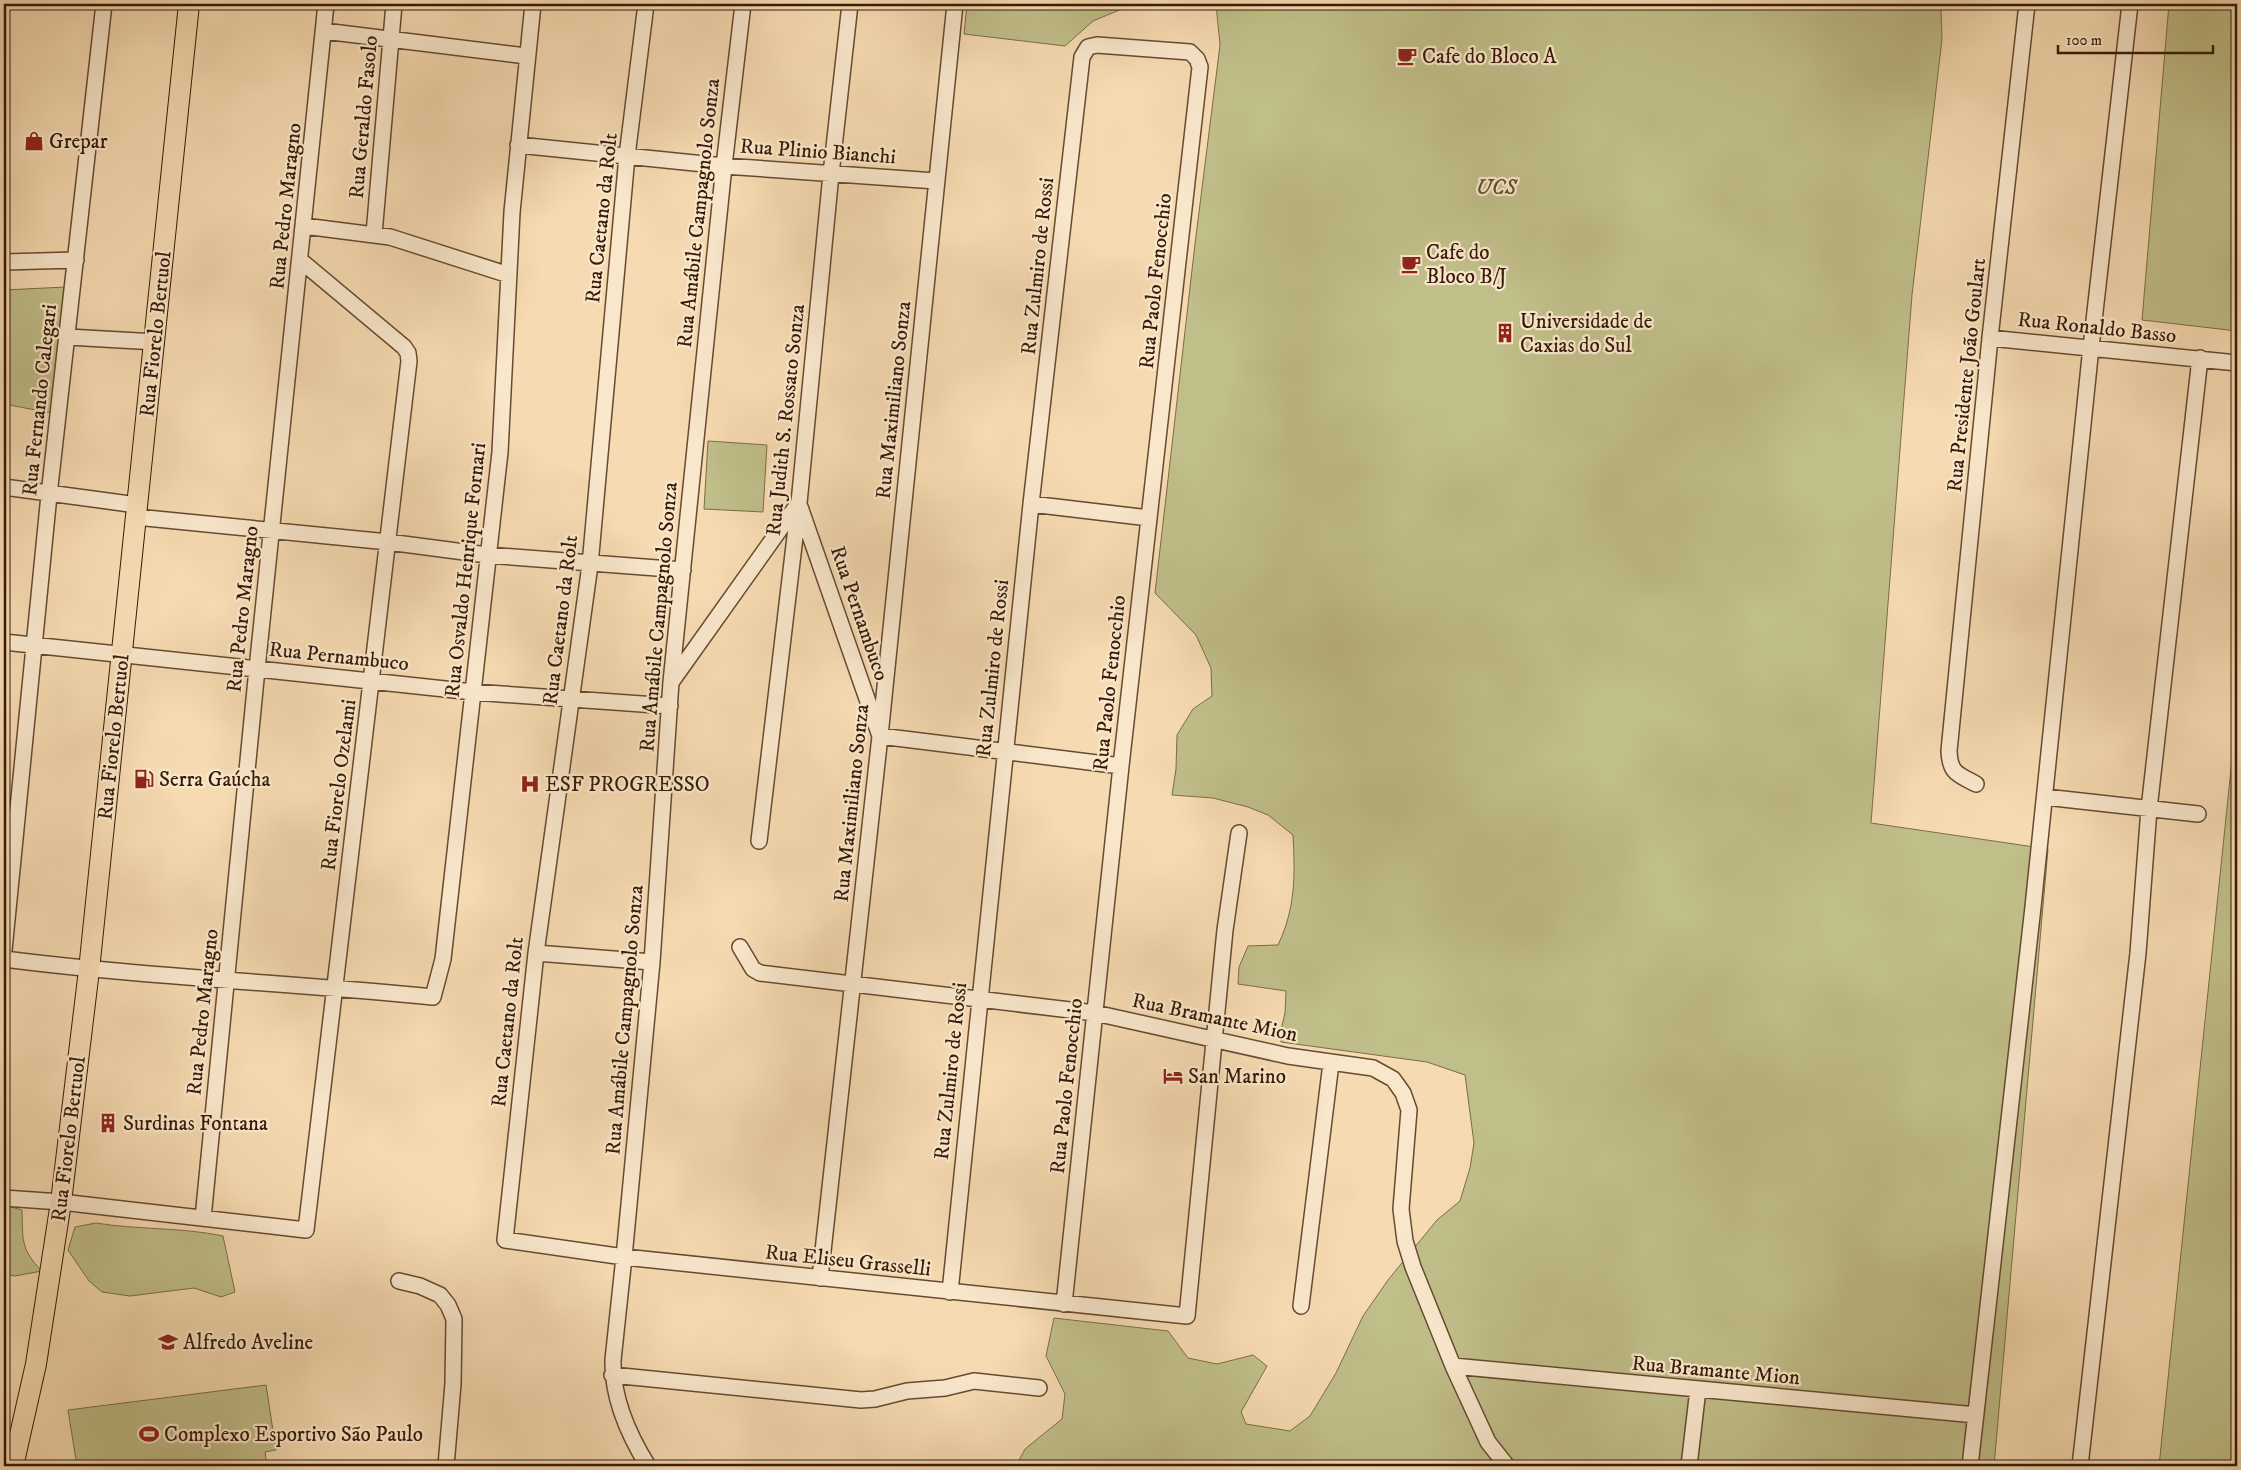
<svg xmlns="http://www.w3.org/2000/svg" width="2241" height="1470" font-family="'IM FELL DW Pica',serif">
<rect width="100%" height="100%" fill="#f6dab1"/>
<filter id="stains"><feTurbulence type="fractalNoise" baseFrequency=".004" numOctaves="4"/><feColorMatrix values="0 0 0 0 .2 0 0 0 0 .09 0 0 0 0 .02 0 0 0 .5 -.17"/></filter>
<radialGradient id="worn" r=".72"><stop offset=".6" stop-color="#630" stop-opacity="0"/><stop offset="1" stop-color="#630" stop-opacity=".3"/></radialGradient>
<!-- green -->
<path fill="#c0be89" stroke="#7c6c47" d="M967,4H1134L1093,21L1065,46L964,34Z
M1216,4H1918L1941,10L1942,39L1912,295L1871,823L2048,849L1994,1466H1016L1025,1449L1062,1419L1065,1394L1046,1356L1054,1318L1168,1331L1188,1358L1217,1364L1253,1355L1267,1366L1241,1412L1246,1424L1290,1431L1310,1416L1336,1373L1363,1316L1388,1280L1437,1220L1460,1201L1470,1168L1474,1143L1465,1075L1427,1062L1281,1042L1280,1034L1285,1013L1286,991L1238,984L1239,967L1248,946L1278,945C1296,907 1295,875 1293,835L1268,815L1248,807L1213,798L1172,795L1176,769L1177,735L1193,709L1212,696L1211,668L1196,635L1155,593L1195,244L1220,45Z
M2169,4H2237V331L2142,320Z
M66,287L51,413L4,404V290Z
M708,441L767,445L763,512L704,509Z
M2237,711V1466H2159Z
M4,1205L22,1210C23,1239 20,1249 42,1271L15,1276L4,1274V1232L9,1230L4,1222Z
M96,1223C138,1230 181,1227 223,1236L235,1292L221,1297L194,1288L130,1296L102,1292L89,1281L68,1250L75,1227Z
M266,1385L276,1450L265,1452L267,1466H77L68,1410Z"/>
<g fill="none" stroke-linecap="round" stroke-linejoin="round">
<defs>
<path id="minor" d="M646,4L627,156L590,565L536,953L505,1240L624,1257L1187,1316L1225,930L1239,833
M324,31L526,56
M518,145L724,166L936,181
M304,226L390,237L509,275
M374,234L394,4
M4,262L76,260
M68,337L156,342
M1990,338L2237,363
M4,487L137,505
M1031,504L1149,518
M800,507L880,736L1121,766
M136,517L388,542L487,555L683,570
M4,642L473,692L670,706
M672,681L798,504
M1976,784C1958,774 1950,774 1949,751L1990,338L2027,4
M2045,797L2198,814
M759,841L799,503L831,174L850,4
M740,947L753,969L760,973L1095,1013L1288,1056L1373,1068L1393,1079L1403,1093L1409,1110L1401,1209L1405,1241L1413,1267L1453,1366L1488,1442L1507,1466
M4,950L49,495L104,4
M536,953L652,962
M4,959C146,977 290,983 433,997L443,959L500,452L512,212L533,4
M4,1198L61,1202L306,1230L409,361L408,353L404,347L300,260
M203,1218L257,669L326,4
M820,1278L880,736L955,4
M399,1281L420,1286L440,1295L448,1305L454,1319L453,1384L446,1466
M950,1292L1031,504L1082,57L1088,47L1097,45L1190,52L1197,59L1200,67L1121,766L1064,1304
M1301,1306L1331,1063
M1453,1366L1976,1415
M612,1375L861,1400L875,1399L907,1391L945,1388L974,1381L1039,1388
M648,1466C628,1434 612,1398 613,1360L624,1257L652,962L671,682L724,166L743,4
M1689,1466L1698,1389
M1970,1466L2033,907L2091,347L2130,4
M2080,1466L2138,953L2149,809L2200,358"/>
<path id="major" d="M13,1466L36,1364L61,1202L89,970L189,4"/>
</defs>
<!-- minor casing -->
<use href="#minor" stroke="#674a30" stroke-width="18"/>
<!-- major casing -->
<use href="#major" stroke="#371a05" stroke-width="22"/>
<!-- minor -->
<use href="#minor" stroke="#f9e7cc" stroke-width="15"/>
<!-- major -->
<use href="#major" stroke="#f6dab1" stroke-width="20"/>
</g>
<!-- icons -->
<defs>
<symbol id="cafe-bare" viewBox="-9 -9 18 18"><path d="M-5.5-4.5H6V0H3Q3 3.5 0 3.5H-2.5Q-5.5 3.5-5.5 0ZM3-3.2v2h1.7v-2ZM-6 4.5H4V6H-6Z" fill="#8f2418" stroke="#f9e7cc" stroke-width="2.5" paint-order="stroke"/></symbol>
<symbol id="shop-bare" viewBox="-9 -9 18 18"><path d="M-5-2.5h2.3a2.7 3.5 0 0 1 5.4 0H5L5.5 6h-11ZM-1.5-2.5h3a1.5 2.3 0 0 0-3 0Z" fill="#8f2418" stroke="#f9e7cc" stroke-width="2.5" paint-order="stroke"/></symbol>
<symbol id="building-bare" viewBox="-9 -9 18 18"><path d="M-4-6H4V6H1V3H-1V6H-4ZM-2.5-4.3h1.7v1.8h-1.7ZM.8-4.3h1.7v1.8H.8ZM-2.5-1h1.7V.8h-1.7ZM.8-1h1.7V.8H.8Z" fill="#8f2418" stroke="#f9e7cc" stroke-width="2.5" paint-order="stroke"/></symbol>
<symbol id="fuel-bare" viewBox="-9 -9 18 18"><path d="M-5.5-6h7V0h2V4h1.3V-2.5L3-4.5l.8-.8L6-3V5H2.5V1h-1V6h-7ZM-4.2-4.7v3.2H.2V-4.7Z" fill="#8f2418" stroke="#f9e7cc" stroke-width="2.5" paint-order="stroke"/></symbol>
<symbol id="hospital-bare" viewBox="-9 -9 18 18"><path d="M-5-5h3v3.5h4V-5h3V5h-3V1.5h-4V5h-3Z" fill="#8f2418" stroke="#f9e7cc" stroke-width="2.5" paint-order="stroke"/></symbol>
<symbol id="hotel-bare" viewBox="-9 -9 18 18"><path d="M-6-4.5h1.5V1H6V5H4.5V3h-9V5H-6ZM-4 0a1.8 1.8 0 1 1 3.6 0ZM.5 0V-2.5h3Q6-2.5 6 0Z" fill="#8f2418" stroke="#f9e7cc" stroke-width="2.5" paint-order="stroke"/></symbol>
<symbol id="school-bare" viewBox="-9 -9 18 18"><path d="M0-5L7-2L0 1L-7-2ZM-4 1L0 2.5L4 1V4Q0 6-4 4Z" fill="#8f2418" stroke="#f9e7cc" stroke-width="2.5" paint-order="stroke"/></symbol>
<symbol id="stadium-bare" viewBox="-9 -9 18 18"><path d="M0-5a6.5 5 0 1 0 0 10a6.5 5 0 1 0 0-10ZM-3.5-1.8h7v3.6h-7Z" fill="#8f2418" stroke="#f9e7cc" stroke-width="2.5" paint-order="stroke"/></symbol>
</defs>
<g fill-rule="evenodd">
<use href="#cafe-bare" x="1393" y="42" width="28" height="28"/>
<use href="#shop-bare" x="20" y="127" width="28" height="28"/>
<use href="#cafe-bare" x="1397" y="250" width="28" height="28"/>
<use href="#building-bare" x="1491" y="319" width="28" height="28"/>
<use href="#fuel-bare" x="130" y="765" width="28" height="28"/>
<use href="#hospital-bare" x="516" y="770" width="28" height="28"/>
<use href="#hotel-bare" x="1159" y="1062" width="28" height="28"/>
<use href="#building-bare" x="94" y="1109" width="28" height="28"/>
<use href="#school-bare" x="154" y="1328" width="28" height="28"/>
<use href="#stadium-bare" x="135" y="1420" width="28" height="28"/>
</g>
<g text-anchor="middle" stroke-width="4.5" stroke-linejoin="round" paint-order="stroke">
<!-- poi labels -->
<g font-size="21" fill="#371a05" stroke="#f9e7cc" text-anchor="start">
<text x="1422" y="63">Cafe do Bloco A</text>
<text x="49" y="148">Grepar</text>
<text x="1426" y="259">Cafe do<tspan x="1426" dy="24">Bloco B/J</tspan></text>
<text x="1520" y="328">Universidade de<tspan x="1520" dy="24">Caxias do Sul</tspan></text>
<text x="159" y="786">Serra Gaúcha</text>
<text x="545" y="791">ESF PROGRESSO</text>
<text x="1188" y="1083">San Marino</text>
<text x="123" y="1130">Surdinas Fontana</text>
<text x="183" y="1349">Alfredo Aveline</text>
<text x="164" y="1441">Complexo Esportivo São Paulo</text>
</g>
<!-- street labels -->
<g font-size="21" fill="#371a05" stroke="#f9e7cc">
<text transform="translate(363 117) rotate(-85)" y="7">Rua Geraldo Fasolo</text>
<text transform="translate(818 151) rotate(4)" y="7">Rua Plinio Bianchi</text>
<text transform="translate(285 206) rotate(-84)" y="7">Rua Pedro Maragno</text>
<text transform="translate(698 213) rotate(-84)" y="7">Rua Amábile Campagnolo Sonza</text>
<text transform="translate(601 218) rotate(-84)" y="7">Rua Caetano da Rolt</text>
<text transform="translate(1037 266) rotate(-84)" y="7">Rua Zulmiro de Rossi</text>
<text transform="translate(1155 281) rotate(-84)" y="7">Rua Paolo Fenocchio</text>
<text transform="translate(2097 327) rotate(6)" y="7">Rua Ronaldo Basso</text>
<text transform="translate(155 334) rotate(-84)" y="7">Rua Fiorelo Bertuol</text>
<text transform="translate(1966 375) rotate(-84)" y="7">Rua Presidente João Goulart</text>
<text transform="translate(39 400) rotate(-84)" y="7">Rua Fernando Calegari</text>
<text transform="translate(893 400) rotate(-84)" y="7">Rua Maximiliano Sonza</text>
<text transform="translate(785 420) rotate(-84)" y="7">Rua Judith S. Rossato Sonza</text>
<text transform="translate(465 570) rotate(-84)" y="7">Rua Osvaldo Henrique Fornari</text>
<text transform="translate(242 609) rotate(-84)" y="7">Rua Pedro Maragno</text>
<text transform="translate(860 613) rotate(71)" y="7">Rua Pernambuco</text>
<text transform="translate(658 617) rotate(-85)" y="7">Rua Amábile Campagnolo Sonza</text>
<text transform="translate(560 620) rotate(-83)" y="7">Rua Caetano da Rolt</text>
<text transform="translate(339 656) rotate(6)" y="7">Rua Pernambuco</text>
<text transform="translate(992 668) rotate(-84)" y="7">Rua Zulmiro de Rossi</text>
<text transform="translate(1109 683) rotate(-84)" y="7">Rua Paolo Fenocchio</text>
<text transform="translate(113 737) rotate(-84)" y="7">Rua Fiorelo Bertuol</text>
<text transform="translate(338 785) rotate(-83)" y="7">Rua Fiorelo Ozelami</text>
<text transform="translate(851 803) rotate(-84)" y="7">Rua Maximiliano Sonza</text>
<text transform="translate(202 1012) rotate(-84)" y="7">Rua Pedro Maragno</text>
<text transform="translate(1215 1017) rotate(12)" y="7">Rua Bramante Mion</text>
<text transform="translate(624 1020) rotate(-85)" y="7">Rua Amábile Campagnolo Sonza</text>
<text transform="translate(507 1022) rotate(-84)" y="7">Rua Caetano da Rolt</text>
<text transform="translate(950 1071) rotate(-84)" y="7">Rua Zulmiro de Rossi</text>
<text transform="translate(1066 1086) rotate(-84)" y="7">Rua Paolo Fenocchio</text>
<text transform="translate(68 1139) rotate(-83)" y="7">Rua Fiorelo Bertuol</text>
<text transform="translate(848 1260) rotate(6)" y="7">Rua Eliseu Grasselli</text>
<text transform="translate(1716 1370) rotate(5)" y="7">Rua Bramante Mion</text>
</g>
<!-- park labels -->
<g font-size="21" font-style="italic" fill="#604b2d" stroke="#f9e7cc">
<text x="1496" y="194">UCS</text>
</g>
</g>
<!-- margin -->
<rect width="2241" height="1470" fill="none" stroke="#f6dab1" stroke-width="20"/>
<rect x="5" y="5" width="2231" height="1460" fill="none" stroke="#371a05" stroke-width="2.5"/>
<rect x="10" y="10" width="2221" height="1450" fill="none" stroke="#371a05"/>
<!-- scale -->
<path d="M2058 45v8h155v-8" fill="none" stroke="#371a05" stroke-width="2.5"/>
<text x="2066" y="45" font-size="15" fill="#371a05" stroke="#f9e7cc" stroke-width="4" paint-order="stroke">100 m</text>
<rect width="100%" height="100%" filter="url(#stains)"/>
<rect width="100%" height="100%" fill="url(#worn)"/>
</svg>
